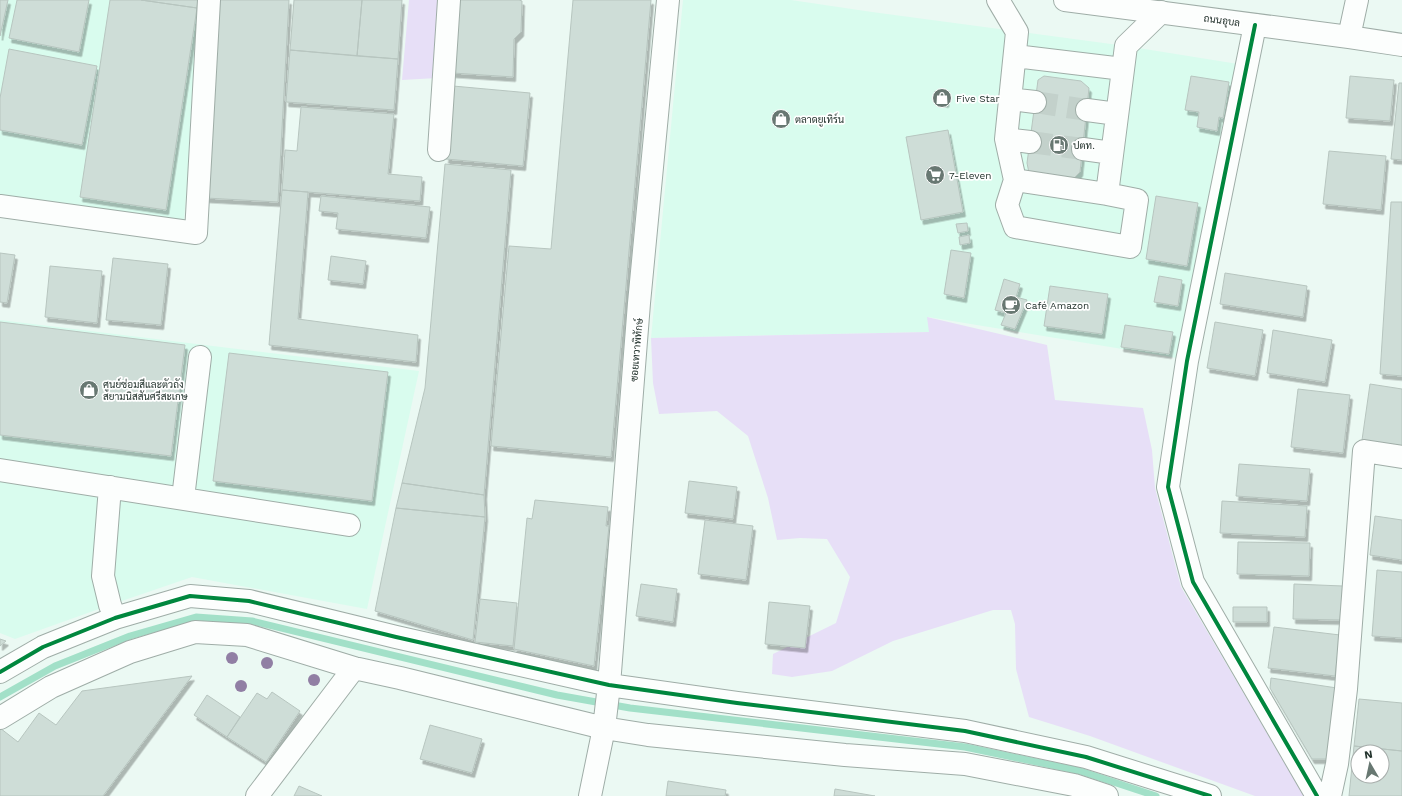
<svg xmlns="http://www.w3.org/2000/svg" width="1402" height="796" font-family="'Work Sans',Sarabun,sans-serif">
<defs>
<filter id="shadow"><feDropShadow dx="2.5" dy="4.5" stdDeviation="0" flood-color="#0004"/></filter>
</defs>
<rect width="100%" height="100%" fill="#ebf9f3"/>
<!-- built -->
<path fill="#d9fcee" d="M0,0H203L184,220L0,195Z
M683,0H791L872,12L1126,46L1238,64L1177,358L928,317L930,332L651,338Z
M0,320L419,371L367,609L192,577L110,605L15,639L0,633Z"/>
<!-- green -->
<path fill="#e7dff7" d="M409,0H441L437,78L402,80Z
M927,317L1047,345L1055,400L1143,408L1152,450L1155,488L1181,587L1304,796H1255L1090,736L1029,717L1016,669L1015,624L1011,610H993L893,641L832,671L792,677L772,674L773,654L836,623L850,577L827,539L800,538L777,540L768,498L748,436L717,411L659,414L653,383L651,338L929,332Z"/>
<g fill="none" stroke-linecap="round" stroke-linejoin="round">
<!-- stream -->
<path stroke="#a2e0c8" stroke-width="7" d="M0,697L55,666L130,636L196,617L252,621L557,695L630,708L965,747L1080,771L1156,796"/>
</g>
<!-- building -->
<path fill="#ceddd7" stroke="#b7c5bf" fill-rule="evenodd" filter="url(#shadow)" d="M0,0H8L0,36Z
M17,0H89L79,52L9,38Z
M110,0H141L197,8L166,210L80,197Z
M141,0H198L197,8Z
M217,0H289L278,202L206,198Z
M294,0H362L357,56L290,50Z
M362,0H402L398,59L357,56Z
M456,0H519L522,1L521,32L514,39L513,77L453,73Z
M573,0H651L611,457L491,446L509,246L551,249Z
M9,49L97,66L82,145L0,130V98Z
M290,50L398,59L394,110L286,102Z
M1044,76L1081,81L1089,88L1080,172L1071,181L1029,173L1027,163L1038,80Z
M1191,76L1229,82L1223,118L1219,117L1217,131L1197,127L1199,112L1185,110Z
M1350,76L1394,80L1390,121L1346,118Z
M1399,83H1402V160L1391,159Z
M453,86L530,93L523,166L446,159Z
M938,93L947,94L946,103L936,101Z
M301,107L394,114L388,174L422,177L420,201L282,190L285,150L297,151Z
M948,130L963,212L921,220L906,137Z
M1329,151L1386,156L1381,210L1323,204Z
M445,164L511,170L484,495L402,483L425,388Z
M282,190L308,192L298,319L418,335L416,362L269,345Z
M321,196L430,207L426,238L336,229L338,213L319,211Z
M1156,196L1198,203L1187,266L1146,259Z
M1391,202H1402V376L1380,374Z
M967,223L968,231L958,233L956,224Z
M969,235L970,243L960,245L959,237Z
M951,250L971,253L964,298L944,294Z
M0,253L15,255L7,303L0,302Z
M331,256L366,261L363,284L328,280Z
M113,258L168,264L161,325L106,320Z
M50,266L102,271L97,323L45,317Z
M1225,273L1307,286L1303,317L1220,304Z
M1159,276L1182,280L1178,306L1154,302Z
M1004,279L1020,284L1016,297L1027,300L1015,329L1001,325L1006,313L995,310Z
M1050,286L1108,294L1102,334L1044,326Z
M0,322L185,345L171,456L0,435Z
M1215,322L1263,330L1255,376L1207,368Z
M1125,325L1173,332L1169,354L1121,347Z
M1273,330L1332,340L1325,382L1267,373Z
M229,353L388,372L372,501L213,481Z
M1370,384L1402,389V446L1362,440Z
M1298,389L1350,395L1343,453L1291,447Z
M1239,464L1310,469L1307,501L1236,496Z
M689,481L737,487L733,519L685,513Z
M402,483L484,495L485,517L396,508Z
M535,500L608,507L606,526H609L594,666L514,649L527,518L532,519Z
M1222,501L1307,506L1305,537L1220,533Z
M396,508L485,517L473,640L375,611Z
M1375,516L1402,520V560L1370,555Z
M705,520L753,526L746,580L698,574Z
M1238,542L1310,543L1309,576L1237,574Z
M1377,570L1402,572V638L1372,636Z
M641,584L677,589L673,622L636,616Z
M1294,584L1343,586L1342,620L1293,619Z
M480,599L517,603L513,646L475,642Z
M769,602L810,606L805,648L765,644Z
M1233,607H1267V622H1233Z
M1274,627L1340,635L1335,676L1268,668Z
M0,639L6,641L0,646Z
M192,676L103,796H0V728L18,742L39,713L56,725L82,691Z
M1271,678L1337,688L1329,759H1312L1270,688Z
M272,692L300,711L266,762L227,737L257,693L267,699Z
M207,695L240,717L227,737L194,715Z
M1359,699L1402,703V751L1354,746Z
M430,725L482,739L472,773L420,759Z
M1354,746L1402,751V796H1349ZM1358,752H1382V776H1358Z
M668,781L726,790L725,796H666Z
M299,786L322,796H294Z
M835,789L875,796H834Z"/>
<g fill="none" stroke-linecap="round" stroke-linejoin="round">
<!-- minor-tunnel -->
<path stroke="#c3d1cb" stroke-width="22" stroke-dasharray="22 11" stroke-linecap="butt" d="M1035,102L1087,110
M1030,142L1083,149"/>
<defs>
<path id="minor" d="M998,0L1017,32L1006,139L1015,180L1107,194L1126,46L1161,12
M1255,25L1187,361L1168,487L1193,582L1317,796
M1015,56L1123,69
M1010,99L1035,102
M1087,110L1117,114
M1006,139L1030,142
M1083,149L1112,153
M439,150L449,0
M1015,180L1007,205L1015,227L1130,247L1137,200L1107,194
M0,206L196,233L209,0
M0,470L349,525
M110,487L103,576L110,605L115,618
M183,498L200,357
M0,672L43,647L115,618L190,596L249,601L396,637L609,685L737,703L965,731L1086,757L1210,796
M0,718L51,687L130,652L195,632L247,635L354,668L400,678L604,728L648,735L845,755L965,764L1074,785L1107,796
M257,796L354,668
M590,796L604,728L609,685L639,303L668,0
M1330,796L1337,764L1346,689L1364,451L1402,457"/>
<path id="major" d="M1065,0L1349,37L1402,45
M1349,37L1357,0"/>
</defs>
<!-- minor casing -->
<use href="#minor" stroke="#9fada7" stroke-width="24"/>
<!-- major casing -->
<use href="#major" stroke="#9fada7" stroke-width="24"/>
<!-- minor -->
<use href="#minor" stroke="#fcfefd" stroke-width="22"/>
<!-- major -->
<use href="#major" stroke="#fcfefd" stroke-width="22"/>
<defs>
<path id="cycleway" d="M1255,25L1187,361L1168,487L1193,582L1317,796
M0,672L43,647L115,618L190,596L249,601L396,637L609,685L737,703L965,731L1086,757L1210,796"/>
</defs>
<!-- cycleway casing -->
<use href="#cycleway" stroke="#fff" stroke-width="6"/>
<!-- cycleway -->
<use href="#cycleway" stroke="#00873e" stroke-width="4"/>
</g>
<!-- trees -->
<g fill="#917fa4">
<circle cx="232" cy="658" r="6"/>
<circle cx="267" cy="663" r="6"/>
<circle cx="314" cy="680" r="6"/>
<circle cx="241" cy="686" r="6"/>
</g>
<!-- icons -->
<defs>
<symbol id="shop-disc" viewBox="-11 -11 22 22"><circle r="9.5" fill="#687872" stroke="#fff"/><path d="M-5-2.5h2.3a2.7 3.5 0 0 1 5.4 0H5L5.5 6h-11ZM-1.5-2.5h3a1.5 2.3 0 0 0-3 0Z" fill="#fff"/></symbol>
<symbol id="fuel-disc" viewBox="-11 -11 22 22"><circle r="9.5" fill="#687872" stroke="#fff"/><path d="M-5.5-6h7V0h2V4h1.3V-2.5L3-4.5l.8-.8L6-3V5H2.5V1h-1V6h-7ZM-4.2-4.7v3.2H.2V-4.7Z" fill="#fff"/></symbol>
<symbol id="supermarket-disc" viewBox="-11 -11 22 22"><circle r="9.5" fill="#687872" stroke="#fff"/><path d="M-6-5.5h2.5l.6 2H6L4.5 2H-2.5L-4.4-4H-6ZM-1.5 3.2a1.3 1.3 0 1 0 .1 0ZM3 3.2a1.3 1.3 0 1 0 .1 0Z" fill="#fff"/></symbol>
<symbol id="cafe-disc" viewBox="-11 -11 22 22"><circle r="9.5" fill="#687872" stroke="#fff"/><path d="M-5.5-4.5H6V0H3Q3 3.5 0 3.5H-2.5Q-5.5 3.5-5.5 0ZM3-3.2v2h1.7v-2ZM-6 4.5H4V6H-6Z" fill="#fff"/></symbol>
</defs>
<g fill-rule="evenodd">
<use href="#shop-disc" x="931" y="87" width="22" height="22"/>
<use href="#shop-disc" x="770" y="108" width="22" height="22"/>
<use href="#fuel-disc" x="1048" y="134" width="22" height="22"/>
<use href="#supermarket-disc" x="924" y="164" width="22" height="22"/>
<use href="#cafe-disc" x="1000" y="294" width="22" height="22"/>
<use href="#shop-disc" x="78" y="379" width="22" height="22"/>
</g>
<g text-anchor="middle" stroke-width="3.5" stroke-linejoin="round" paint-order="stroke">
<!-- street labels -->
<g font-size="10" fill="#22322c" stroke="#fff">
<text transform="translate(1222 20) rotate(8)" y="4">ถนนอุบล</text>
<text transform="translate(636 350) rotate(-85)" y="4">ซอยเทวาพิทักษ์</text>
</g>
<!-- poi labels -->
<g font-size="10" fill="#22322c" stroke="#fff" text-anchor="start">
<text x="956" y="102">Five Star</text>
<text x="795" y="123">ตลาดยูเทิร์น</text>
<text x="1073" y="149">ปตท.</text>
<text x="949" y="179">7-Eleven</text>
<text x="1025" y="309">Café Amazon</text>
<text x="103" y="388">ศูนย์ซ่อมสีและตัวถัง<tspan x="103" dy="12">สยามนิสสันศรีสะเกษ</tspan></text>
</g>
</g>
<!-- north arrow -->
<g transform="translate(1370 764) rotate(351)"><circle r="19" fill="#ffffff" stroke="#a7adab"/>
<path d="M0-3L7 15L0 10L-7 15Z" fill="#687872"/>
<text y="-6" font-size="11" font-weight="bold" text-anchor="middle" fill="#22322c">N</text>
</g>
</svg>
